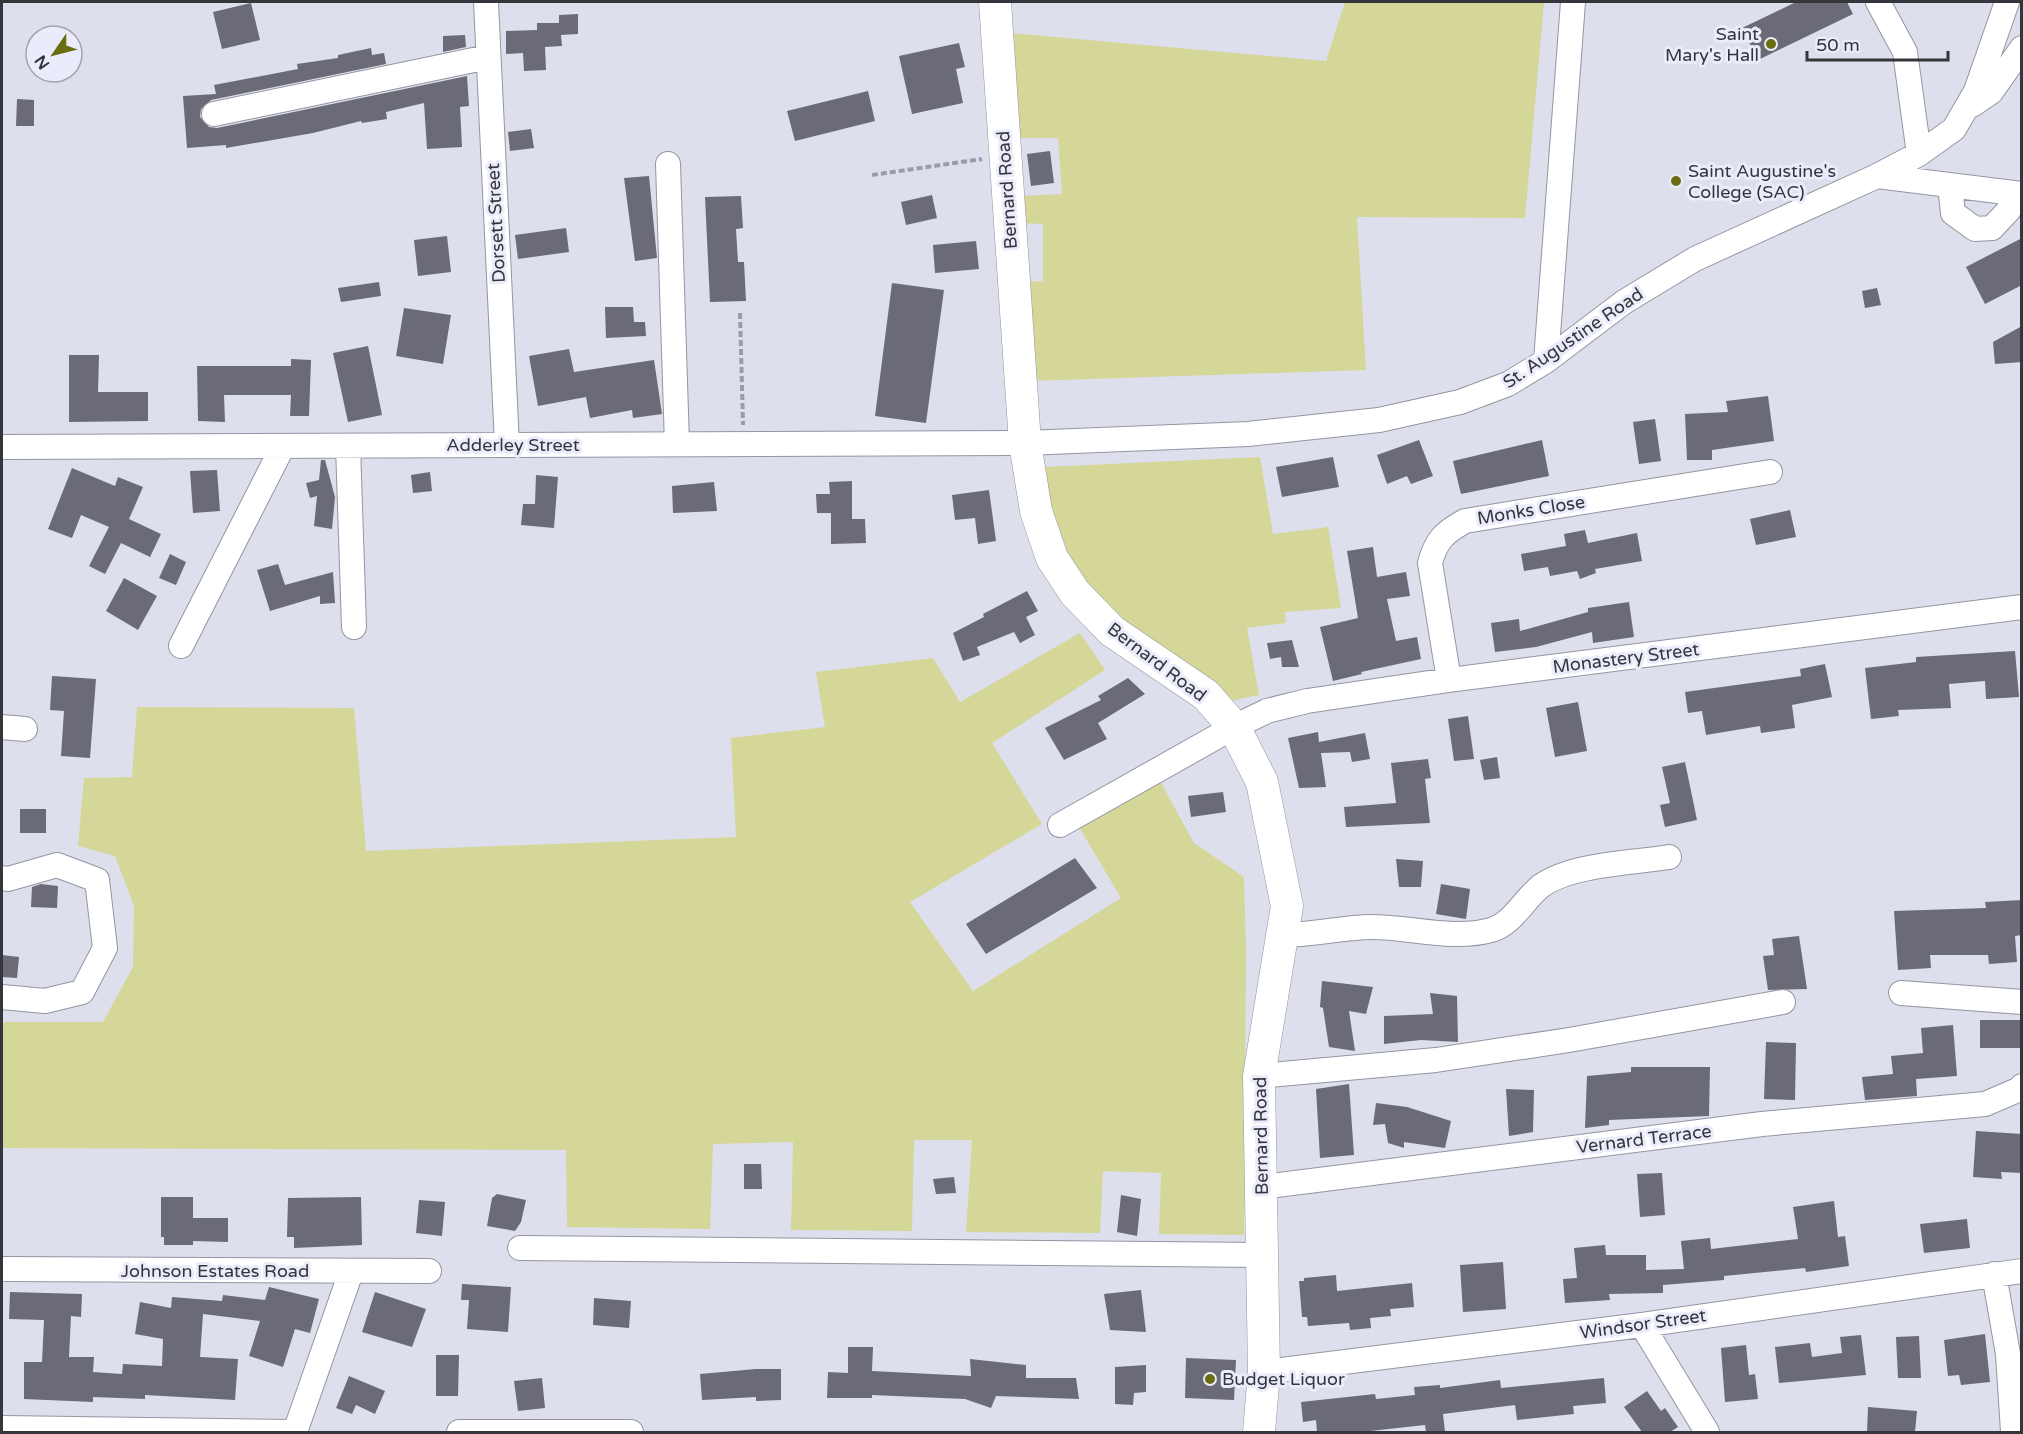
<svg xmlns="http://www.w3.org/2000/svg" width="2023" height="1434" font-family="'Varela Round',sans-serif">
<rect width="100%" height="100%" fill="#dedfed"/>
<!-- green -->
<path fill="#d4d798" d="M1345,2H1544L1525,218L1357,217L1366,370L1030,381L1025,282L1043,281V224L1021,223L1020,196L1062,194L1058,138H1017L1011,33L1326,61Z
M1260,457L1273,534L1328,527L1341,608L1285,612L1286,623L1247,628L1259,695L1230,701L1125,623L1073,568L1053,522L1044,467Z
M1080,633L1105,670L992,743L1042,824L910,902L973,991L1121,898L1079,827L1160,781L1194,843L1244,877L1246,950L1244,1235L1159,1234L1161,1173L1103,1171L1100,1233L966,1232L972,1140H914L912,1231L791,1230L793,1142L713,1144L710,1229L567,1227L566,1150L2,1148V1022H103L133,967L134,906L115,856L78,846L84,778L132,777L137,707L354,708L366,851L736,837L731,738L825,727L816,672L933,658L960,702Z"/>
<!-- building -->
<path fill="#6a6b77" d="M1796,2H1847L1853,14L1758,60L1742,28Z
M251,3L260,40L222,49L213,12Z
M578,14V34L561,35L562,46L545,47L546,70L524,71L523,53L506,54V31L537,30V23H559V15Z
M465,35L466,47L443,52V36Z
M959,43L965,67L956,69L963,103L912,114L899,56Z
M371,48L372,55L384,53L386,64L211,100L201,109L200,117L209,127L217,128L467,76L469,106L460,107L462,147L427,149L424,103L386,112L387,119L362,123L361,121L313,133L226,148V145L187,148L183,96L216,94L214,85L298,69L297,64L338,58V55Z
M868,91L875,121L795,141L787,111Z
M17,99L34,100V126H16Z
M531,129L534,148L510,151L508,132Z
M1050,151L1054,183L1031,186L1027,154Z
M649,176L657,258L635,261L624,178Z
M932,195L937,218L906,225L901,202Z
M741,196L743,228L736,229L738,262H744L746,301L710,302L705,197Z
M566,228L569,252L518,259L515,235Z
M447,236L451,272L418,276L414,240Z
M2022,238V285L1985,304L1966,267Z
M976,241L979,269L935,273L933,245Z
M379,282L381,296L341,302L338,288Z
M892,283L944,290L926,423L875,416Z
M1877,288L1881,305L1865,308L1862,291Z
M605,307H633L634,322H645L646,336L606,338Z
M404,308L451,315L443,364L396,356Z
M2022,326V362L1995,364L1993,342Z
M368,346L382,415L348,422L333,353Z
M569,349L574,372L654,360L662,414L633,418L632,410L590,418L586,397L538,406L529,356Z
M69,355H99L98,392H148V421L69,422Z
M291,359L311,360L309,416H290L291,395H224L225,422L198,421L197,366H291Z
M1768,396L1774,441L1712,450V460H1687L1685,414L1728,412L1726,401Z
M1655,419L1661,461L1639,464L1633,422Z
M1419,440L1433,476L1411,484L1407,476L1387,484L1377,455Z
M1542,440L1549,476L1461,494L1453,461Z
M1333,457L1339,487L1282,497L1276,467Z
M321,460H325L335,497L332,529L314,526L317,496L310,498L306,483L319,480Z
M72,468L115,486L118,477L143,487L129,519L161,534L150,557L121,543L105,574L89,566L109,527L81,515L72,538L48,529Z
M217,470L220,511L193,513L190,471Z
M430,472L432,491L413,493L411,475Z
M536,475L558,477L554,528L521,525L523,504H535Z
M852,481V519H865L866,543L831,544V513H817L816,494H830L829,482Z
M714,482L717,511L673,513L672,486Z
M989,490L996,541L978,544L975,518L955,520L952,495Z
M1790,510L1796,537L1756,545L1750,519Z
M1585,530L1588,543L1637,533L1642,561L1595,569L1596,573L1580,579L1577,571L1550,576L1548,567L1524,571L1521,554L1566,546L1564,534Z
M1373,547L1377,577L1406,572L1410,596L1387,599L1396,641L1417,637L1421,659L1361,672L1362,674L1333,681L1320,627L1358,618L1347,551Z
M170,554L186,562L176,585L159,578Z
M278,564L285,585L333,572L335,603L320,604V596L270,611L257,570Z
M124,578L157,596L138,630L106,611Z
M1027,591L1038,611L1026,617L1035,635L1020,643L1014,632L977,647L980,655L963,661L953,633L984,617L983,614Z
M1629,602L1634,637L1593,643L1592,632L1536,647L1495,652L1491,623L1519,619L1520,631L1588,612V608Z
M1292,640L1299,667H1282L1281,657L1270,659L1267,643Z
M2015,651L2019,697L1986,699L1985,681L1949,684L1951,708L1898,710L1899,716L1871,719L1865,668L1916,662V657Z
M1825,664L1832,697L1792,705L1795,728L1761,733L1760,726L1706,735L1702,711L1688,713L1685,692L1801,676L1800,669Z
M52,676L96,679L90,758L61,756L64,711L50,710Z
M1128,678L1145,694L1098,723L1107,739L1064,760L1045,728L1101,700L1098,696Z
M1578,702L1587,751L1555,757L1546,708Z
M1468,716L1474,759L1454,761L1448,719Z
M1318,732L1319,742L1365,733L1370,759L1352,762L1350,752L1321,753L1326,787L1299,788L1288,738Z
M1497,757L1500,778L1484,780L1480,760Z
M1428,759L1431,778L1425,779L1430,823L1346,827L1344,807L1396,803L1391,763Z
M1685,762L1697,820L1665,827L1660,805L1670,803L1662,767Z
M1223,792L1226,812L1191,817L1188,796Z
M20,809H46V833H20Z
M1075,858L1097,888L986,954L966,924Z
M1396,859L1423,861L1421,887H1399Z
M41,884L58,886L57,908L31,907L32,887Z
M1441,884L1470,889L1466,919L1436,914Z
M2022,900V935L2015,936L2017,962L1989,964L1988,955H1930L1931,968L1898,970L1894,911L1986,908L1985,902Z
M1799,936L1807,989L1768,990L1763,956L1774,955L1772,939Z
M2,955L19,957L17,978L2,977Z
M1322,981L1373,987L1366,1014L1349,1011L1355,1051L1329,1047L1323,1008L1320,1007Z
M1430,993L1457,996L1458,1042L1421,1040L1384,1044V1016L1433,1014Z
M1980,1020H2022V1048H1980Z
M1953,1025L1957,1076L1916,1079L1917,1096L1865,1100L1862,1077L1893,1074L1891,1056L1923,1053L1921,1028Z
M1766,1042L1796,1043L1795,1100L1764,1099Z
M1631,1067H1710L1709,1116L1609,1120V1125L1585,1128L1587,1076L1631,1072Z
M1349,1084L1354,1155L1320,1158L1316,1089Z
M1506,1089L1534,1090L1533,1132L1509,1136Z
M1376,1103L1407,1107L1451,1121L1445,1148L1404,1142V1148L1388,1143L1385,1124L1373,1125Z
M1976,1131L2022,1134V1173L2001,1172L2002,1179L1973,1177Z
M744,1164H761L762,1189H744Z
M1662,1173L1665,1215L1640,1217L1637,1174Z
M954,1177L956,1193L936,1194L933,1179Z
M497,1194L526,1200L521,1222L515,1231L487,1226L492,1198Z
M1121,1195L1141,1199L1137,1236L1117,1232Z
M161,1197H193V1218H228V1242L193,1241V1245H164V1237H161Z
M361,1197L362,1245L294,1248V1237H287L288,1198Z
M419,1200L445,1202L442,1236L416,1233Z
M1834,1201L1838,1237L1845,1236L1849,1266L1806,1272L1805,1268L1724,1276V1280L1663,1285V1293L1609,1294L1610,1300L1565,1303L1563,1279L1577,1278L1574,1248L1605,1245L1606,1255H1646V1270L1684,1269L1681,1241L1710,1238L1711,1249L1798,1239L1793,1207Z
M1967,1219L1970,1248L1924,1253L1920,1224Z
M1503,1262L1506,1309L1463,1312L1460,1265Z
M1336,1275L1337,1291L1412,1283L1414,1307L1390,1309L1391,1316L1370,1318L1371,1328L1350,1330L1349,1323L1308,1326L1307,1317H1302L1299,1281H1304V1278Z
M462,1284L511,1287L508,1332L467,1329L469,1300H461Z
M269,1287L319,1299L310,1333L295,1329L283,1367L249,1356L260,1321L203,1314L200,1357L238,1359L235,1400L145,1395V1399L93,1397V1402L24,1399V1362H42L44,1320L9,1319L10,1292L82,1294L81,1317L71,1316L69,1357H94L93,1372L122,1374L123,1364L162,1366L163,1339L135,1334L140,1302L171,1308L172,1297L222,1301L223,1295L265,1300Z
M1141,1290L1146,1332L1110,1330L1104,1294Z
M375,1292L426,1309L412,1347L362,1332Z
M594,1298L631,1301L629,1328L593,1325Z
M1985,1334L1990,1382L1961,1385L1959,1375L1948,1376L1944,1340Z
M1861,1335L1866,1375L1779,1383L1775,1347L1810,1343L1812,1357L1842,1353L1840,1337Z
M1919,1336L1921,1378H1898L1896,1337Z
M1746,1345L1749,1375L1755,1374L1758,1399L1725,1402L1721,1348Z
M848,1347H873L872,1371L971,1376L970,1359L1026,1365V1378H1076L1079,1399L996,1396L991,1408L965,1399L872,1395V1398H827L828,1372L848,1373Z
M436,1355H459L458,1396H436Z
M1186,1358L1236,1360L1234,1400L1185,1398Z
M1146,1365V1392L1134,1393L1133,1405L1115,1404V1367Z
M756,1369H781V1400L756,1401V1397L702,1400L700,1374Z
M349,1376L385,1391L375,1414L356,1405L352,1414L336,1408Z
M542,1378L545,1408L518,1411L514,1381Z
M1604,1378L1606,1403L1573,1406L1574,1414L1517,1420L1515,1405L1443,1414L1445,1432H1426L1425,1425L1361,1432H1317L1316,1420L1303,1422L1301,1402L1375,1394L1376,1399L1415,1395L1414,1387L1440,1385V1388L1500,1380L1501,1388Z
M1647,1391L1661,1411L1665,1408L1678,1427L1670,1432H1642L1624,1407Z
M1868,1407L1917,1411L1915,1432H1867Z"/>
<g fill="none" stroke-linecap="round" stroke-linejoin="round">
<defs>
<path id="minor" d="M486,2L507,445
M1878,2L1905,52L1919,154
M1972,105L1991,92L2022,48
M214,114L488,57
M668,164L677,444
M1877,176L2022,194
M1950,185L1953,213L1975,229L1992,228L2009,210L2012,193
M1546,361L1573,2
M348,446L354,627
M2,447L1025,443L1248,434L1379,420L1460,402L1508,384L1546,361L1624,302L1695,259L1877,176L1919,154L1954,129L1976,91L2007,2
M181,646L283,446
M1449,680L1430,563C1436,540 1445,532 1465,521L1770,472
M2,727L25,729
M1060,825L1234,727L1267,711L1307,701L1449,680L2022,607
M2,878L8,879L57,865L97,880L105,948L82,992L45,1001L2,997
M1282,935C1312,935 1339,928 1368,927C1408,926 1452,941 1491,930C1513,924 1524,899 1541,886C1571,864 1633,863 1669,857
M1901,993L2022,1002
M1259,1076L1436,1060L1569,1040L1783,1002
M1262,1187L1762,1124L1985,1104L2020,1089L2022,1086
M520,1248L1263,1255
M2,1269L429,1271
M1994,1274L2008,1354L2013,1432
M1642,1325L1707,1432
M1264,1372L1642,1325L2022,1271
M2,1428L295,1432
M295,1432L351,1272
M459,1432H631"/>
<path id="major" d="M995,2L1025,443L1036,511L1052,558L1075,593L1112,631L1206,695L1234,727L1262,782L1287,906L1259,1076L1264,1372L1259,1432"/>
</defs>
<!-- minor casing -->
<use href="#minor" stroke="#9395a2" stroke-width="26"/>
<!-- major casing -->
<use href="#major" stroke="#9395a2" stroke-width="33"/>
<!-- path -->
<path stroke="#9b9ca6" stroke-width="4" stroke-dasharray="6 3" stroke-linecap="butt" d="M872,175L982,159
M740,313L743,425"/>
<!-- minor -->
<use href="#minor" stroke="#fff" stroke-width="24"/>
<!-- major -->
<use href="#major" stroke="#fff" stroke-width="32"/>
</g>
<!-- markers -->
<g fill="#6c6d10" stroke="#ebecfb" stroke-width="2">
<circle cx="1771" cy="44" r="6"/>
<circle cx="1676" cy="181" r="6"/>
<circle cx="1210" cy="1379" r="6"/>
</g>
<g text-anchor="middle" stroke-width="6" stroke-linejoin="round" paint-order="stroke">
<!-- poi labels -->
<g font-size="18" fill="#35363b" stroke="#ebecfb" text-anchor="start">
<text x="1759" y="40" text-anchor="end">Saint<tspan x="1759" dy="21">Mary's Hall</tspan></text>
<text x="1688" y="177">Saint Augustine's<tspan x="1688" dy="21">College (SAC)</tspan></text>
<text x="1222" y="1385">Budget Liquor</text>
</g>
<!-- street labels -->
<g font-size="18" fill="#35363b" stroke="#ebecfb">
<text transform="translate(1007 190) rotate(-94)" y="6">Bernard Road</text>
<text transform="translate(496 223) rotate(-93)" y="6">Dorsett Street</text>
<text transform="translate(1573 338) rotate(-34)" y="6">St. Augustine Road</text>
<text x="513" y="451">Adderley Street</text>
<text transform="translate(1531 510) rotate(-9)" y="6">Monks Close</text>
<text transform="translate(1626 658) rotate(-7)" y="6">Monastery Street</text>
<text transform="translate(1157 662) rotate(37)" y="6">Bernard Road</text>
<text transform="translate(1261 1136) rotate(-91)" y="6">Bernard Road</text>
<text transform="translate(1644 1139) rotate(-7)" y="6">Vernard Terrace</text>
<text x="215" y="1277">Johnson Estates Road</text>
<text transform="translate(1643 1324) rotate(-8)" y="6">Windsor Street</text>
</g>
</g>
<!-- border -->
<rect width="2023" height="1434" fill="none" stroke="#35363b" stroke-width="6"/>
<!-- north arrow -->
<g transform="translate(54 54) rotate(235)"><circle r="28" fill="#ebecfb" stroke="#a2a3ae" stroke-width="1.5"/>
<path d="M0-4.5L10 22L0 15L-10 22Z" fill="#6c6d10"/>
<text y="-9" font-size="16" font-weight="bold" text-anchor="middle" fill="#35363b">N</text>
</g>
<!-- scale -->
<path d="M1807 51v9h141v-9" fill="none" stroke="#35363b" stroke-width="3"/>
<text x="1816" y="51" font-size="18" fill="#35363b" stroke="#ebecfb" stroke-width="4.5" paint-order="stroke">50 m</text>
</svg>
